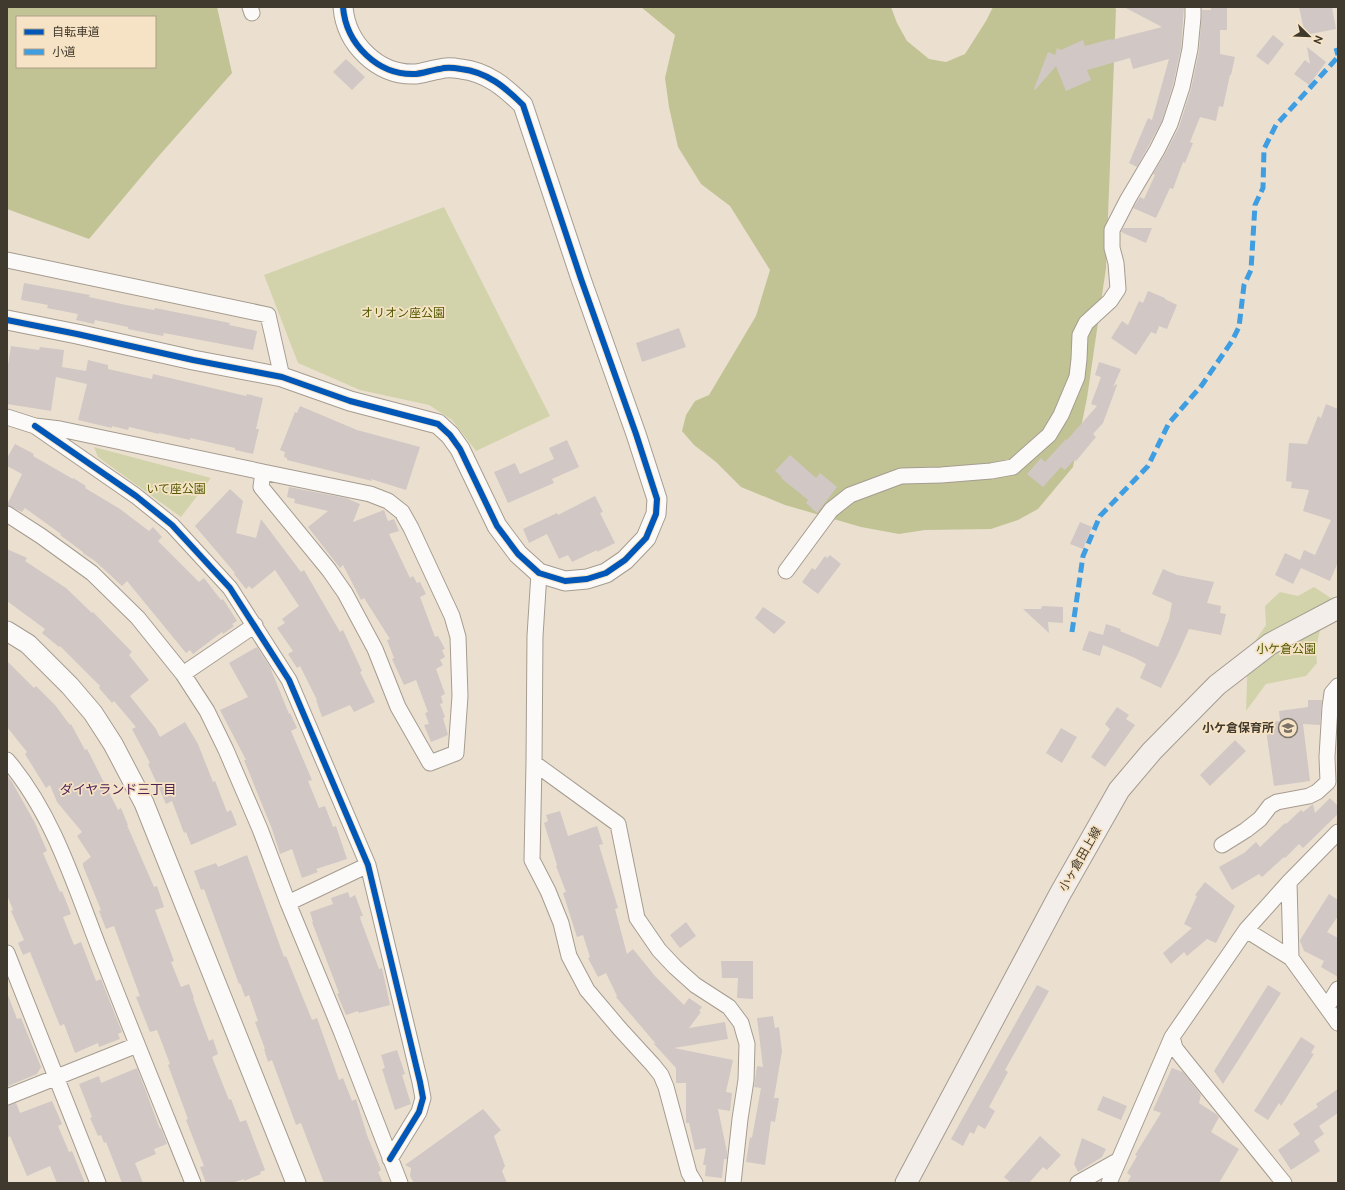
<svg xmlns="http://www.w3.org/2000/svg" width="1345" height="1190" font-family="Ubuntu,'Noto Sans JP',sans-serif">
<rect width="100%" height="100%" fill="#ebe0d0"/>
<!-- green -->
<path fill="#d2d3ab" d="M444,207L550,416L476,451L452,420L429,405L360,390L298,363L264,275Z
M94,447L211,478L181,517L98,457Z
M1314,587L1331,598C1324,619 1314,640 1317,663L1306,676L1266,684L1246,711L1248,651L1266,625L1265,606L1280,592L1298,596Z"/>
<!-- forest -->
<path fill="#c1c394" fill-rule="evenodd" d="M7,7H217L232,73L157,158L89,239L7,209ZM17,17H155V67H17Z
M641,7H891L897,23L907,41L929,59L946,62L965,54L986,21L993,7H1115L1116,10L1106,268L1087,398L1073,467L1038,509L1018,520L991,529L925,530L899,534L861,527L785,505L741,487L716,462L694,445L682,431L686,415L695,401L709,395L756,316L770,270L730,206L701,184L678,147L669,107L665,78L675,35Z"/>
<!-- building -->
<path fill="#d1c7c4" d="M1124,7H1184L1181,48L1173,85L1162,121L1137,167L1129,163L1148,118L1152,120L1169,59L1133,69L1130,58L1087,70L1091,80L1066,91L1056,66L1035,90L1034,89L1048,52L1055,55L1057,48L1061,50L1083,40L1085,46L1111,39V40L1162,27Z
M1211,7H1227V30H1220V54L1235,57L1231,75H1230L1223,107L1219,106L1216,121L1200,117L1190,142L1193,143L1185,163L1183,162L1173,189L1170,188L1156,218L1133,208L1140,197L1144,199L1155,175L1153,174L1165,154L1179,127L1191,89L1199,51L1202,10H1211Z
M1299,7H1332L1336,29L1305,35Z
M1273,35L1284,44L1268,65L1256,56Z
M1307,47L1326,62L1309,85L1294,74L1305,60L1310,64Z
M346,59L365,77L352,90L333,72Z
M1123,228H1152L1146,243L1121,232Z
M24,283L90,295L89,297L126,305L154,310L155,308L230,323L229,325L257,331L253,350L164,333L163,336L128,329V327L95,320L94,324L76,320L78,314L47,308L48,305L21,300Z
M1148,291L1165,298V299L1177,305L1167,329L1159,326L1156,334L1151,332L1136,355L1111,338L1122,321L1128,325L1139,301L1143,303Z
M679,328L686,347L642,362L636,343Z
M11,346L39,350L40,347L64,350L62,367L86,371L88,360L108,365V369L152,379L153,374L246,396L247,394L263,398L256,429H259L253,454L235,450V448L190,438V440L159,433V434L129,427L128,430L112,426V428L78,420L87,384L56,377L51,411L7,404V371Z
M1099,362L1121,369L1113,387L1116,384L1117,385L1103,423L1093,434L1096,437L1076,461L1074,460L1065,470L1061,467L1043,487L1027,474L1041,458L1045,462L1066,439L1067,440L1097,406L1091,404L1101,377L1095,375Z
M1326,404L1338,409V562L1330,581L1301,568L1293,584L1275,575L1285,553L1300,560L1304,550L1315,555L1331,520L1303,511L1309,490L1291,488L1292,482L1286,481L1289,443L1307,444L1318,416L1321,418Z
M300,406L357,430L420,447L406,490L371,479L372,481L287,460V458L284,457L285,452L280,450L295,412L297,413Z
M567,440L579,467L552,479L554,483L508,503L494,472L515,463L520,474L554,459L549,448Z
M15,444L34,454L33,456L73,479V478L86,486L85,488L120,509L149,531L153,527L162,537L158,541L199,582L204,578L221,600L223,599L237,621L232,624L234,626L223,634L222,632L193,654L190,650L186,653L127,581L122,586L95,561L83,553V552L60,535L61,534L25,508L22,512L7,505L22,474L7,466V458Z
M790,455L816,478L820,473L837,487L817,513L806,503L808,500L781,478L782,477L775,471Z
M289,487L346,498L360,504L353,522L384,510L388,521L394,519L399,531L389,534L410,578L413,576L417,583L420,582L426,594L420,597L435,637L438,636L445,649L442,650L445,657L440,660L443,665L436,669L445,694L441,696L443,703L440,704L445,717L443,718L448,735L431,742L424,725L429,724L425,713L428,712L416,680L404,685L392,659L394,658L387,640L390,639L364,598L361,600L343,565L340,568L308,527L328,511L294,503L295,499L287,497Z
M230,489L243,501L236,533L256,538L261,519L301,572L304,570L340,632L343,630L362,671L360,672L375,702L354,712L350,705L322,717L316,700H317L300,666L297,668L288,654L293,651L277,628L285,623L282,619L299,606L275,570L252,589L249,586L246,589L234,574L235,573L195,526Z
M595,496L603,512L600,513L615,543L597,552V550L572,562L568,555L559,559L547,534L529,543L523,529L557,513L558,515Z
M1080,522L1092,527L1083,549L1070,544Z
M7,549L27,558L25,561L66,588L92,613L93,612L132,652L129,655L149,680L130,696L156,729L160,737L185,722L198,744L213,782L215,781L227,812L231,810L237,825L191,845L186,832L184,833L172,801L166,804L148,764L150,763L132,729L136,727L114,701L112,703L99,688L100,686L60,646L59,647L42,633L45,629L7,601Z
M830,555L841,564L818,594L802,582L812,568L815,570L825,556L827,558Z
M1163,569L1177,575L1214,582L1207,603L1221,606L1220,613L1226,614L1221,635L1189,629L1178,654L1161,688L1140,678L1146,664L1135,658L1103,645L1100,656L1082,650L1089,631L1103,635L1106,624L1121,629L1120,631L1158,647L1169,619L1172,603L1152,594Z
M1042,606L1063,607V623L1048,622L1049,633L1023,609H1041Z
M763,607L786,622L774,634L755,618Z
M257,647L270,667L289,714L290,713L297,728L291,731L312,780L308,781L319,808L325,806L333,827L336,826L347,859L316,869L318,872L302,878L292,849L280,854L272,829L244,760H246L220,710L248,697L229,663Z
M7,661L34,688L36,686L55,705L70,725L71,724L85,750L87,749L118,810L121,808L128,825H127L154,887L157,886L164,907L155,910L174,961L171,962L181,987L189,984L194,998H193L209,1041L213,1039L218,1054L212,1057L229,1100L231,1099L240,1122L246,1120L265,1170L260,1172L261,1174L244,1181V1179L232,1183H206L200,1167L204,1166L186,1120L188,1119L168,1065L170,1064L157,1030L150,1032L136,997L140,996L114,926L106,929L99,911L101,910L83,866V863L91,857L77,836L82,832L57,802L50,785L46,788L25,754L27,752L7,727Z
M1308,700H1322L1320,725L1303,724L1310,781L1274,786L1265,723L1280,721L1279,711L1308,707Z
M1117,707L1129,715L1126,719L1135,725L1105,767L1091,757L1110,729L1105,724Z
M1061,728L1077,737L1062,763L1046,753Z
M1235,740L1246,751L1210,786L1200,775Z
M7,775L12,782L35,823L47,851L43,853L60,892L62,891L71,914L63,917L74,945L81,942L96,981L101,979L122,1032L118,1034L120,1039L99,1047L98,1043L75,1053L64,1024L60,1026L30,952L23,955L18,943L24,940L11,911L13,910L7,895Z
M1330,798L1338,806V814L1303,848L1299,844L1285,858L1284,857L1262,877L1259,874L1232,890L1219,867L1244,853L1256,842L1260,847L1285,823L1286,824L1301,810L1303,812L1313,804L1315,813Z
M560,811L568,836L597,826L603,844L599,845L618,908L615,909L627,954L633,949L655,976L684,1005L689,998L702,1007L699,1011L701,1012L689,1028L725,1022L728,1039L674,1048L733,1060L726,1092L732,1093L730,1111L718,1109L727,1152V1159H724L722,1178L705,1176L706,1165H703L706,1148L695,1150L689,1123H686V1083H676V1068L653,1043L656,1044L616,997L617,996L606,973L598,977L588,958L590,957L583,935L577,937L563,893L566,892L556,866L557,865L544,823L548,821L546,815Z
M247,855L284,957L286,956L312,1020L317,1018L339,1080L343,1078L352,1101L356,1099L367,1135L381,1170L378,1172L383,1183H324L301,1123L296,1125L272,1060L268,1062L264,1049H265L255,1022L258,1021L249,995L245,997L240,983L239,984L204,889L201,890L194,871L216,863L218,867Z
M1205,882L1235,906L1216,943L1207,939L1187,956L1184,952L1171,964L1163,953L1192,928L1184,924L1197,896L1195,895Z
M348,892L350,898L355,895L363,916H360L361,918H360L379,969L382,968L390,1005L359,1013L358,1011L346,1015L337,994L339,993L312,922H313L310,912L333,904L331,898Z
M1329,894L1338,900V916L1327,932L1338,938V977L1321,967L1324,961L1304,951L1300,941V940Z
M686,922L696,936L680,948L670,935Z
M721,961H753V999L737,998L738,978H722Z
M1037,985L1049,991L1005,1070L1008,1072L989,1107L995,1111L985,1129L978,1125L974,1134L970,1132L963,1146L951,1139Z
M1268,985L1281,993L1223,1084L1214,1071Z
M7,995H8L17,1019L21,1018L41,1067L37,1074L8,1086L7,1087Z
M773,1016L775,1028L779,1027L782,1051L774,1098H779L775,1122L771,1121L765,1165L746,1162L750,1137L752,1138L761,1088L754,1087L757,1066L763,1067L757,1018Z
M1301,1037L1315,1046L1311,1053L1314,1054L1281,1106L1279,1103L1268,1120L1254,1111Z
M397,1050L405,1074L402,1075L411,1104L395,1110L382,1069L385,1068L381,1055Z
M137,1068L160,1129L161,1128L167,1144L154,1149L156,1154L135,1163L143,1183H122L106,1142L104,1143L101,1135L98,1136L90,1118L92,1117L79,1084L99,1076L101,1083Z
M1172,1068L1183,1072L1201,1095L1199,1103L1216,1114L1219,1117L1211,1132L1239,1149L1219,1183H1127L1131,1176L1127,1173L1137,1156L1135,1155L1161,1113L1153,1110Z
M1338,1089V1113L1319,1126L1324,1134L1314,1141L1320,1151L1291,1170L1278,1150L1300,1134L1293,1124L1318,1107L1316,1104Z
M1103,1096L1127,1106L1121,1120L1097,1110Z
M52,1101L62,1124L58,1126L69,1152L72,1151L85,1183H57L50,1166L27,1176L10,1136L7,1138V1106L16,1103L20,1113Z
M483,1109L501,1130L494,1136L505,1166L502,1171L507,1183H414L410,1176L411,1168L405,1165Z
M1040,1136L1061,1155L1047,1170L1043,1167L1029,1183H1011L1004,1177Z
M1082,1138L1106,1149L1102,1157L1078,1172L1074,1164Z"/>
<g fill="none" stroke-linecap="round" stroke-linejoin="round">
<defs>
<path id="minor" d="M250,7L252,13
M7,260L268,315L282,377
M7,417L35,426L60,429L263,472
M35,426L136,496L172,525L230,588L289,680L368,865L420,1082L423,1098L419,1112L390,1159
M263,472L370,494L388,501L402,512L411,528L452,616L458,637L460,696L456,753L430,763L398,707L375,649L345,593L329,570L261,487Z
M7,514L41,536L92,573L138,618L183,674L207,711L226,750L260,829L288,903L341,1031L400,1183
M786,571L831,510L850,495L901,476L941,475L991,471L1013,467L1049,435L1061,415L1077,377L1079,359L1080,335L1086,323L1110,301L1118,289L1116,263L1112,248V230L1128,199L1157,150L1170,124L1182,87L1190,49L1193,17V7
M539,573L535,636L534,763L618,824L637,918L659,950L675,967L695,985L729,1007L741,1023L747,1044L746,1080L740,1119L733,1183
M183,674L255,625
M7,760C54,815 75,887 101,953C131,1030 162,1106 193,1183
M534,763L532,860L548,891L561,923L569,956L587,990L620,1029L653,1065L661,1075L666,1087L689,1173L695,1183
M1222,845L1246,830L1260,819L1270,806L1277,802L1309,796L1317,792L1328,782L1327,757L1330,707L1332,693L1338,686
M1289,882L1291,958
M288,903L368,865
M1246,930L1291,958L1338,1023
M7,953L98,1183
M1327,1007L1338,989
M1172,1037L1175,1048L1182,1057L1284,1183
M7,1097L137,1045
M1078,1183L1119,1160
M1109,1183L1172,1037L1246,930L1289,882L1338,832"/>
<path id="tertiary" d="M7,320L77,334L193,360L282,377L350,401L438,424L450,435L460,449L497,526L518,554L539,573L565,581L587,579L606,573L625,560L646,538L656,514L657,499L636,434L581,279L523,105C505,87 487,72 461,69C455,68 446,67 440,69C432,70 424,73 416,74C378,76 346,44 343,7
M7,631L28,644L70,686L93,713L113,744L144,803L296,1183"/>
<path id="secondary" d="M906,1183L1060,894L1119,790L1152,751L1217,685L1270,644L1338,608"/>
</defs>
<!-- minor casing -->
<use href="#minor" stroke="#a59c90" stroke-width="17"/>
<!-- tertiary casing -->
<use href="#tertiary" stroke="#a59c90" stroke-width="21"/>
<!-- secondary casing -->
<use href="#secondary" stroke="#a59c90" stroke-width="23"/>
<!-- minor -->
<use href="#minor" stroke="#fcfaf8" stroke-width="15"/>
<!-- tertiary -->
<use href="#tertiary" stroke="#fcfaf8" stroke-width="19"/>
<!-- secondary -->
<use href="#secondary" stroke="#f3eeea" stroke-width="21"/>
<!-- quiet -->
<path stroke="#3f9ee1" stroke-width="5" stroke-dasharray="10 5" stroke-linecap="butt" d="M1336,48L1338,55
M1072,632L1083,556L1100,516L1148,466L1169,423L1202,385L1232,341L1239,327L1244,285L1251,270L1255,205L1263,188L1264,149L1276,125L1338,57"/>
<defs>
<path id="cycleway" d="M7,320L77,334L193,360L282,377L350,401L438,424L450,435L460,449L497,526L518,554L539,573L565,581L587,579L606,573L625,560L646,538L656,514L657,499L636,434L581,279L523,105C505,87 487,72 461,69C455,68 446,67 440,69C432,70 424,73 416,74C378,76 346,44 343,7
M35,426L136,496L172,525L230,588L289,680L368,865L420,1082L423,1098L419,1112L390,1159"/>
</defs>
<!-- cycleway casing -->
<use href="#cycleway" stroke="#f6e3c5" stroke-width="8"/>
<!-- cycleway -->
<use href="#cycleway" stroke="#0057b8" stroke-width="6"/>
</g>
<!-- icons -->
<defs>
<symbol id="school-ring" viewBox="-11 -11 22 22"><circle r="9.5" fill="#f6e3c5" stroke="#7c7366" stroke-width="1.5"/><path d="M0-5L7-2L0 1L-7-2ZM-4 1L0 2.5L4 1V4Q0 6-4 4Z" fill="#7c7366"/></symbol>
</defs>
<g fill-rule="evenodd">
<use href="#school-ring" x="1277" y="717" width="22" height="22"/>
</g>
<g text-anchor="middle" stroke-width="3.5" stroke-linejoin="round" paint-order="stroke">
<!-- park labels -->
<g font-size="12" fill="#505a00" stroke="#f6e3c5">
<text x="403" y="317">オリオン座公園</text>
<text x="176" y="493">いて座公園</text>
<text x="1286" y="653">小ケ倉公園</text>
</g>
<!-- poi labels -->
<g font-size="12" font-weight="bold" fill="#40392d" stroke="#f6e3c5" text-anchor="end">
<text x="1274" y="732">小ケ倉保育所</text>
</g>
<!-- street labels -->
<g font-size="12" fill="#40392d" stroke="#f6e3c5">
<text transform="translate(1080 859) rotate(-60)" y="4">小ヶ倉田上線</text>
</g>
<!-- neighbourhood labels -->
<g font-size="13" fill="#4d2054" stroke="#f6e3c5">
<text x="118" y="794">ダイヤランド三丁目</text>
</g>
</g>
<!-- border -->
<rect width="1345" height="1190" fill="none" stroke="#40392d" stroke-width="16"/>
<!-- legend -->
<rect x="16" y="16" width="140" height="52" fill="#f6e3c5" stroke="#ad9f88"/>
<rect x="24" y="29" width="20" height="6" fill="#0057b8" stroke="#ad9f88"/>
<text x="52" y="36" font-size="12" fill="#40392d">自転車道</text>
<rect x="24" y="49" width="20" height="6" fill="#3f9ee1" stroke="#ad9f88"/>
<text x="52" y="56" font-size="12" fill="#40392d">小道</text>
<!-- north arrow -->
<g transform="translate(1309 36) rotate(113)" stroke="#f6e3c5" stroke-width="3" paint-order="stroke">
<path d="M0-3L7 15L0 10L-7 15Z" fill="#40392d"/>
<text y="-6" font-size="11" font-weight="bold" text-anchor="middle" fill="#40392d">N</text>
</g>
</svg>
